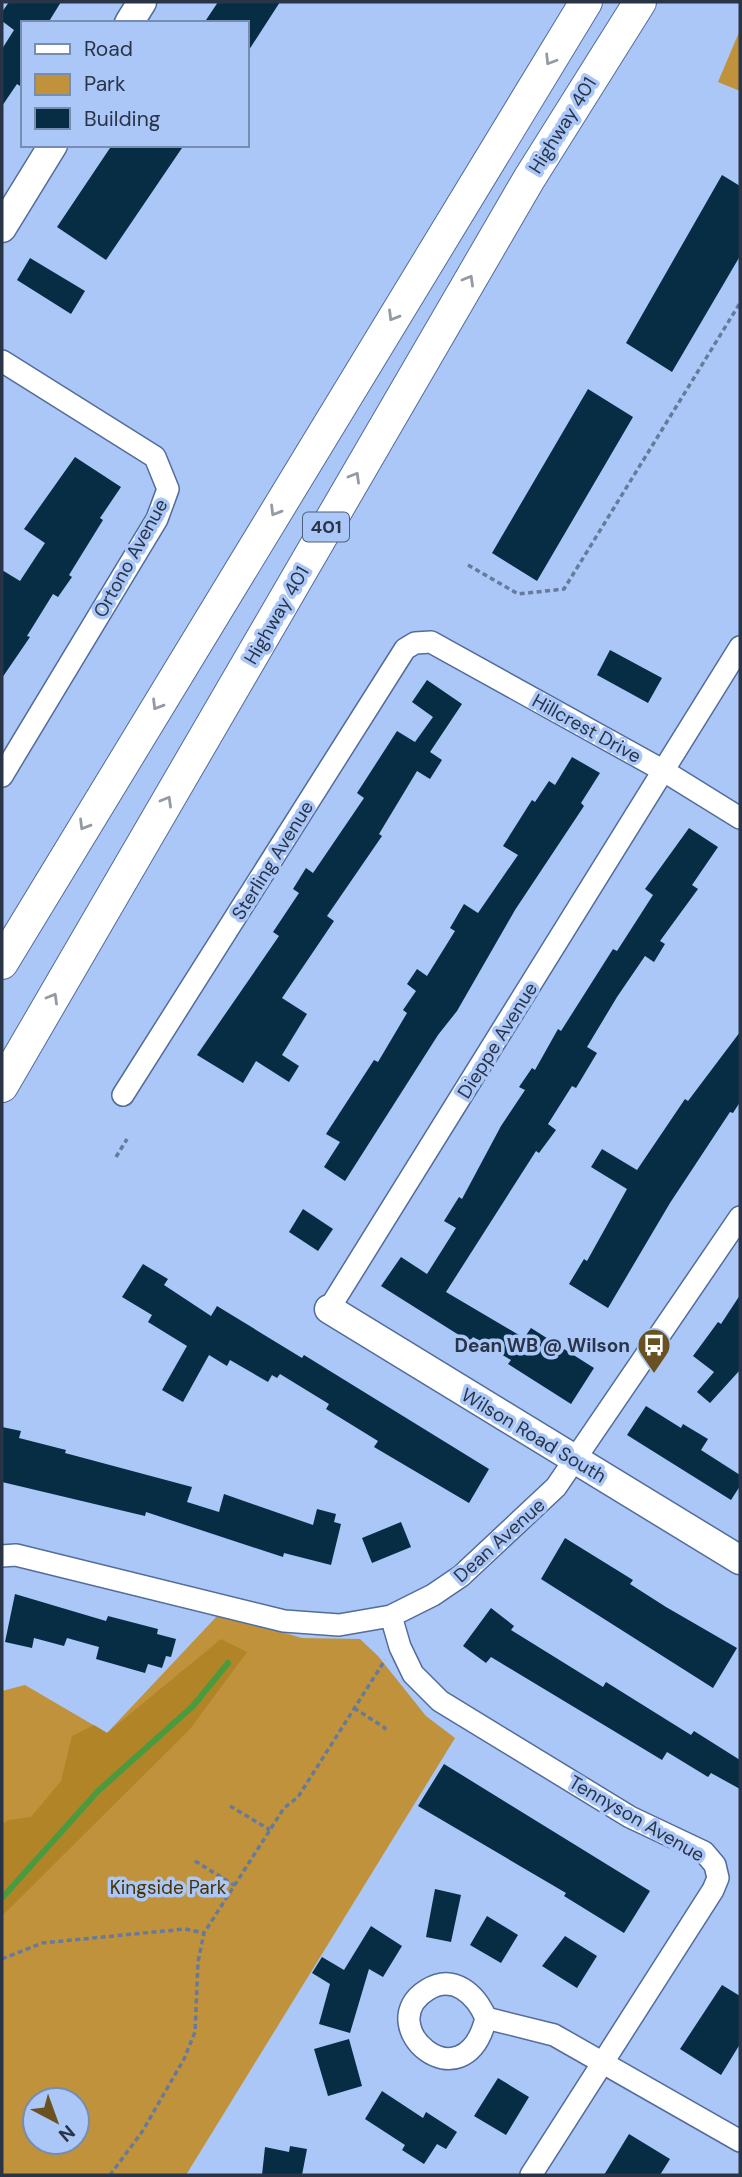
<svg xmlns="http://www.w3.org/2000/svg" width="742" height="2177" font-family="'DM Sans',sans-serif">
<rect width="100%" height="100%" fill="#aac7f8"/>
<!-- green -->
<path fill="#bf923b" fill-rule="evenodd" d="M740,30V91L718,82Z
M219,1614L302,1638L360,1639L378,1656L426,1716L455,1738L186,2175H2V1691L25,1685L107,1733ZM35,2100H77V2142H35Z"/>
<!-- forest -->
<path fill="#b18427" d="M221,1639L247,1652L190,1729L2,1916V1824L9,1820L31,1817L61,1781L72,1736L94,1725L107,1733Z"/>
<g fill="none" stroke-linecap="round" stroke-linejoin="round">
<!-- stream -->
<path stroke="#4c9a40" stroke-width="6" d="M2,1898L98,1791L193,1706L228,1663"/>
</g>
<!-- building -->
<path fill="#072d44" d="M9,2H61L48,23H23V88L17,84L2,106V49L14,30L2,21V12Z
M218,2H280L247,53V23H204Z
M112,145H184L106,260L57,227Z
M722,175L740,186V256L672,372L626,343Z
M30,258L85,291L71,314L17,280Z
M588,389L633,417L537,581L492,553Z
M75,457L121,487L100,518L103,520L69,575L72,577L58,597L53,594L27,636L30,637L2,678V570L20,581L45,543L24,529Z
M610,650L662,678L648,703L597,675Z
M427,680L462,704L430,752L442,760L430,779L417,771L379,834L382,836L327,916L334,921L282,998L307,1014L282,1055L299,1066L289,1082L256,1061L243,1083L197,1055L279,936L273,932L299,893L293,889L306,868L313,873L364,798L357,793L397,731L415,742L433,717L412,702Z
M572,757L600,773L581,803L584,806L515,910L457,1011L438,1035L345,1181L324,1167L340,1142L326,1134L374,1060L378,1062L407,1013L403,1010L416,991L407,984L417,969L427,976L455,931L450,928L464,904L478,913L518,855L503,846L532,800L535,802L549,781L555,785Z
M689,828L718,847L692,885L698,889L660,941L665,944L654,962L645,956L617,997L587,1047L597,1053L576,1088L572,1086L548,1124L556,1130L539,1153L536,1151L446,1292L524,1338L531,1328L594,1368L571,1404L508,1364L511,1360L473,1337L470,1342L381,1286L401,1257L427,1274L456,1228L444,1221L459,1197L462,1199L501,1126L525,1090L519,1087L532,1068L535,1070L558,1029L561,1031L613,949L617,951L653,895L645,889Z
M740,1032V1102L733,1113L730,1112L670,1203L608,1308L569,1284L584,1259L587,1261L627,1189L591,1167L602,1149L637,1170L685,1099L688,1101Z
M303,1209L333,1229L318,1251L289,1232Z
M143,1264L168,1279L164,1285L211,1316L217,1306L302,1358L304,1355L489,1469L469,1503L374,1447L378,1441L326,1409L329,1404L280,1374L277,1378L272,1375L268,1382L230,1360L227,1366L209,1355L183,1402L162,1390L187,1346L148,1322L152,1315L122,1297Z
M740,1295V1370L710,1403L697,1392L714,1372L693,1356L718,1322L721,1324Z
M646,1406L681,1428L683,1424L708,1439L701,1450L740,1475V1486L731,1500L627,1435Z
M2,1427L21,1431L19,1438L66,1450L65,1453L192,1487L187,1502L219,1512L224,1494L313,1525L317,1509L336,1514L334,1522L341,1524L331,1565L284,1553L283,1557L146,1512L145,1516L2,1482Z
M401,1522L411,1547L372,1563L362,1538Z
M565,1538L633,1580L630,1584L666,1607L737,1648L713,1688L541,1579Z
M15,1594L106,1621L108,1616L158,1629L157,1634L176,1639L171,1657L166,1656L162,1668L148,1664L145,1673L96,1659L99,1647L67,1638L64,1646L34,1638L32,1648L5,1642Z
M491,1608L514,1626L511,1630L603,1687L606,1682L691,1735L694,1731L740,1760V1789L711,1773L708,1777L667,1752L662,1760L491,1657L486,1663L463,1646Z
M444,1764L650,1891L624,1933L564,1896L566,1893L418,1806Z
M435,1889L461,1895L451,1942L426,1937Z
M487,1916L518,1935L501,1963L470,1945Z
M371,1926L402,1946L383,1977L369,1969L350,2033L319,2024L330,1984L312,1973L322,1957L344,1970Z
M565,1936L597,1956L577,1988L542,1966Z
M722,1985L740,1996V2044L721,2075L680,2049Z
M349,2039L362,2086L328,2096L314,2049Z
M498,2078L529,2097L506,2135L474,2116Z
M382,2091L423,2118L426,2112L457,2132L446,2149L437,2144L424,2164L402,2150L405,2145L365,2119Z
M629,2134L670,2159L660,2175H604Z
M290,2146L307,2149L302,2175H262L265,2147L289,2152Z"/>
<g fill="none" stroke-linecap="round" stroke-linejoin="round">
<defs>
<path id="minor" d="M2,361L155,457L168,489L157,519L2,776
M123,1095L405,649L415,643L431,642L664,771L740,818
M329,1309L740,647
M2,1556L16,1555L284,1621L339,1625L391,1616L433,1595L461,1576L556,1487L740,1217
M391,1616L400,1647L413,1674L440,1701L630,1817L704,1852L715,1865L718,1878L713,1890L531,2175
M486,2018C464,2108 370,2025 427,1990C454,1973 476,1995 486,2018L554,2035L740,2141"/>
<path id="major" d="M129,23L142,2
M2,228L53,145
M329,1309L740,1560"/>
<path id="highway" d="M2,963L586,2
M2,1086L529,179L640,2"/>
</defs>
<!-- minor casing -->
<use href="#minor" stroke="#536c99" stroke-width="24"/>
<!-- major casing -->
<use href="#major" stroke="#536c99" stroke-width="31"/>
<!-- highway casing -->
<use href="#highway" stroke="#536c99" stroke-width="34"/>
<!-- path -->
<path stroke="#667a9b" stroke-width="3.5" stroke-dasharray="5 3.5" stroke-linecap="butt" d="M468,565L518,594L564,589L740,303
M116,1157L127,1139
M354,1708L385,1728L383,1732
M230,1806L270,1830
M195,1861L234,1885
M2,1959L42,1943L185,1929L204,1933
M110,2175L142,2132L184,2059L195,2032L198,1962L204,1933L284,1808L298,1797L385,1660"/>
<!-- minor -->
<use href="#minor" stroke="#fff" stroke-width="21"/>
<!-- major -->
<use href="#major" stroke="#fff" stroke-width="28"/>
<!-- highway -->
<use href="#highway" stroke="#fff" stroke-width="32"/>
</g>
<!-- one-way arrows -->
<defs><path id="oneway-chevron" d="M-2-3.5L2.5 0L-2 3.5" fill="none" stroke-width="1.6" stroke-linecap="round" stroke-linejoin="round" transform="scale(1.75)"/></defs>
<g stroke="#949aa3">
<use href="#oneway-chevron" transform="translate(550 60) rotate(122)"/>
<use href="#oneway-chevron" transform="translate(469 280) rotate(-60)"/>
<use href="#oneway-chevron" transform="translate(393 316) rotate(121)"/>
<use href="#oneway-chevron" transform="translate(355 477) rotate(-60)"/>
<use href="#oneway-chevron" transform="translate(275 511) rotate(121)"/>
<use href="#oneway-chevron" transform="translate(157 705) rotate(121)"/>
<use href="#oneway-chevron" transform="translate(167 801) rotate(-60)"/>
<use href="#oneway-chevron" transform="translate(84 825) rotate(121)"/>
<use href="#oneway-chevron" transform="translate(53 998) rotate(-60)"/>
</g>
<!-- icons -->
<defs>
<symbol id="bus-pin" viewBox="-11 -11 22 30"><path d="M0 17L-7.5 6A9.5 9.5 0 1 1 7.5 6Z" fill="#6a5122" stroke="#aac7f8"/><path d="M-5-6H5V4H4V6H2V4H-2V6H-4V4H-5ZM-3.5-4V0h7V-4ZM-3.5 1.2v1.5H-2V1.2ZM2 1.2v1.5H3.5V1.2Z" fill="#fff"/></symbol>
</defs>
<g fill-rule="evenodd">
<use href="#bus-pin" x="635" y="1326" width="38" height="52"/>
</g>
<g text-anchor="middle" stroke-width="7" stroke-linejoin="round" paint-order="stroke">
<!-- shield labels -->
<rect fill="#aac7f8" stroke="#50607c" stroke-width="2" x="303" y="512.5" width="46" height="29" rx="5"/>
<g font-size="18" font-weight="bold" fill="#293447">
<text x="326" y="533">401</text>
</g>
<!-- street labels -->
<g font-size="19" fill="#293447" stroke="#aac7f8">
<text transform="translate(562 125) rotate(-58)" y="7">Highway 401</text>
<text transform="translate(130 558) rotate(-61)" y="7">Ortono Avenue</text>
<text transform="translate(276 615) rotate(-60)" y="7">Highway 401</text>
<text transform="translate(587 728) rotate(29)" y="7">Hillcrest Drive</text>
<text transform="translate(272 860) rotate(-58)" y="7">Sterling Avenue</text>
<text transform="translate(497 1040) rotate(-58)" y="7">Dieppe Avenue</text>
<text transform="translate(534 1435) rotate(31)" y="7">Wilson Road South</text>
<text transform="translate(499 1540) rotate(-42)" y="7">Dean Avenue</text>
<text transform="translate(637 1818) rotate(30)" y="7">Tennyson Avenue</text>
</g>
<!-- poi labels -->
<g font-size="19" font-weight="bold" fill="#293447" stroke="#aac7f8" text-anchor="end">
<text x="630" y="1352">Dean WB @ Wilson</text>
</g>
<!-- park labels -->
<g font-size="19" fill="#4a3200" stroke="#aac7f8">
<text x="168" y="1894">Kingside Park</text>
</g>
</g>
<!-- border -->
<rect width="742" height="2177" fill="none" stroke="#293447" stroke-width="7"/>
<!-- legend -->
<rect x="21" y="21" width="228" height="126" fill="#aac7f8" stroke="#768cb1" stroke-width="2"/>
<rect x="35" y="44" width="35" height="10" fill="#ffffff" stroke="#768cb1" stroke-width="2"/>
<text x="84" y="56" font-size="21" fill="#293447">Road</text>
<rect x="35" y="74" width="35" height="21" fill="#bf923b" stroke="#768cb1" stroke-width="2"/>
<text x="84" y="91" font-size="21" fill="#293447">Park</text>
<rect x="35" y="108" width="35" height="21" fill="#072d44" stroke="#768cb1" stroke-width="2"/>
<text x="84" y="126" font-size="21" fill="#293447">Building</text>
<!-- north arrow -->
<g transform="translate(56 2121) rotate(139)"><circle r="33" fill="#aac7f8" stroke="#768cb1" stroke-width="2"/>
<path d="M0-5L12 26L0 18L-12 26Z" fill="#6a5122"/>
<text y="-10" font-size="19" font-weight="bold" text-anchor="middle" fill="#293447">N</text>
</g>
</svg>
